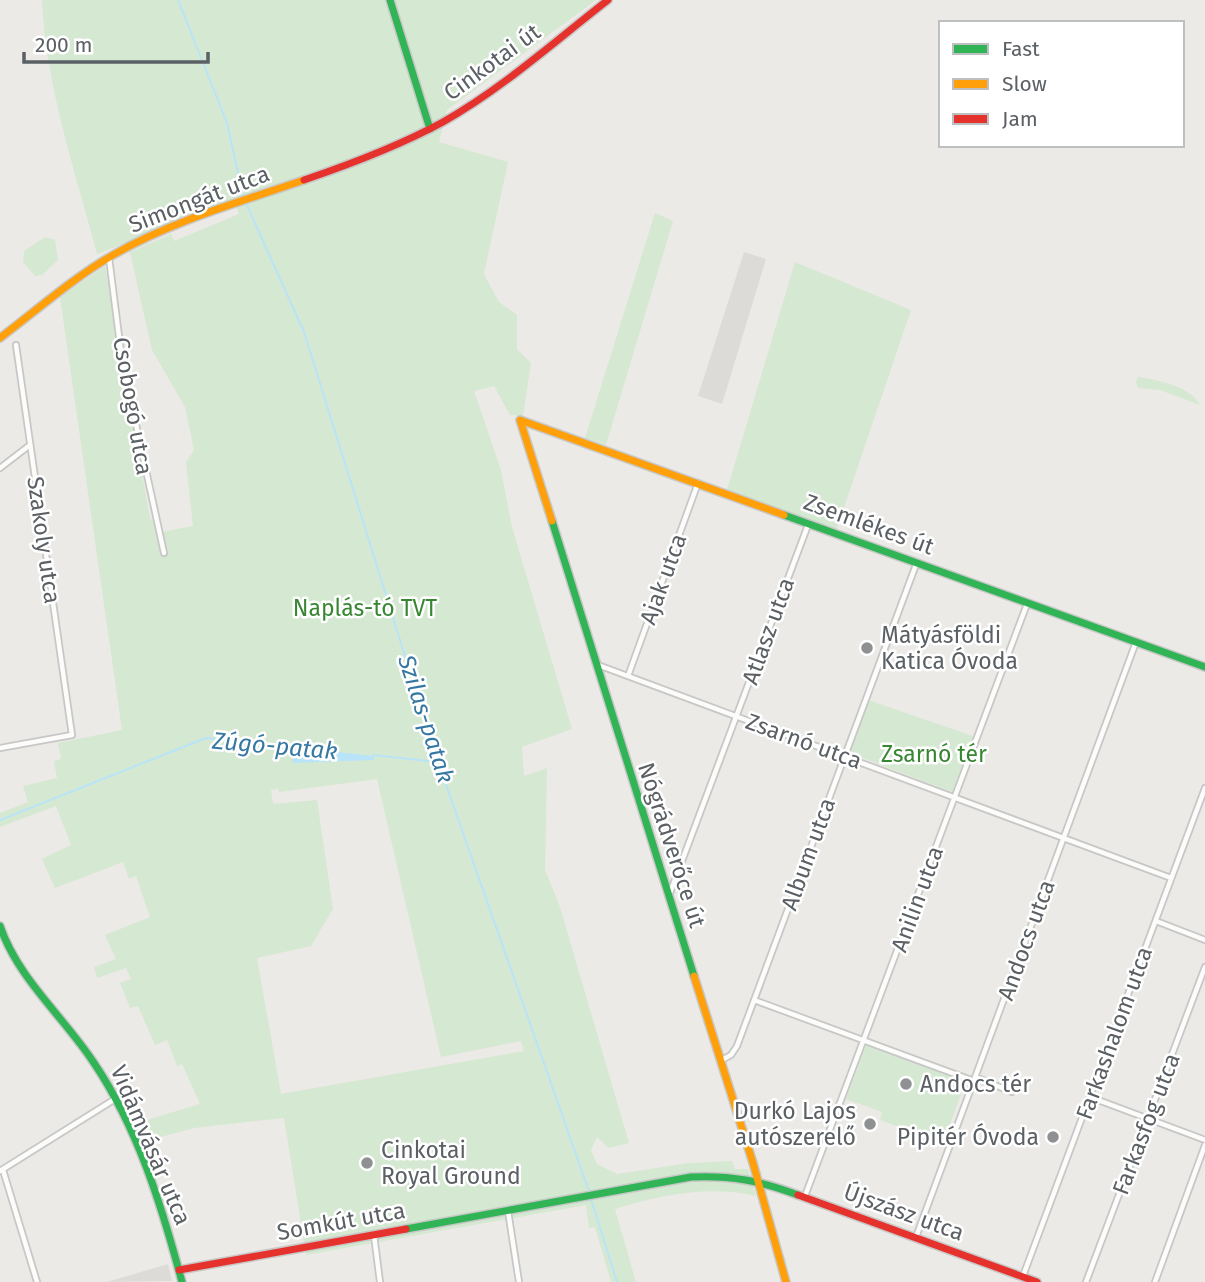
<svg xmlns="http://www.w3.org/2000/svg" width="1205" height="1282" font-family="'Fira Sans',sans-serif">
<rect width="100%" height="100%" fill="#eceae6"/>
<!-- industrial -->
<path fill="#dddbd7" d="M744,252L766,259L722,404L698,396Z
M168,1264L172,1281L107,1282Z"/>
<!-- green -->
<path fill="#d5e8d1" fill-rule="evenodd" d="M42,0H596L447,110L439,142L508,162L484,274L499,302L517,315V349L531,363L523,416L510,415L494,386L474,391L501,470L512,527L572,729L522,747L524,776L547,768L545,870L560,907L629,1143L609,1148L597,1137L591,1150L597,1164L617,1174L689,1163L732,1161L735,1169H748L756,1196C708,1185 661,1195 615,1209L636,1282H611L595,1227L589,1228L586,1205L306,1255L284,1118L194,1128L146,1141L140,1122L200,1104L182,1064L177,1066L167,1040L155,1045L138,1006L130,1008L120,983L131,979L126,968L97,978L94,967L116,959L105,935L150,917L136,876L129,879L123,862L55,888L42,859L71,845L56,806L0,827V813L28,802L23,786L57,778L54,761L61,759L58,743L122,730L60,297L105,266L150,518L162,532L193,526L186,462L194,450L185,407L152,350L130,252L171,234L174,241L239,214L234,201L97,254C75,170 46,87 42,0ZM377,779L441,1057L521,1041L524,1051L281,1094L257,958L311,946L333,909L317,800L273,804L271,790L278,789L279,792Z
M655,213L673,221L606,445L585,438Z
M45,237L55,240L58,260L42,275L35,276L23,262L24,251Z
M795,262L911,310L836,531L727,490Z
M1138,377C1158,380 1190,386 1200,405L1160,390L1138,388L1136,382Z
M868,700L973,736L952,792L850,753Z
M867,1043L966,1081L943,1143L880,1120L882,1112L846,1099Z"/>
<!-- water -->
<path fill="#b9e4f8" d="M293,747L374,756V760L292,763Z"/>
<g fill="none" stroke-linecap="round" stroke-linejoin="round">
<!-- stream -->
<path stroke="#b9e4f8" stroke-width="2" d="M178,0L227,123L243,196
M245,201L304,332L438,762L590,1194
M373,755L437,762
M0,820L206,738L294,747
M591,1199L617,1282"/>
<defs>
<path id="street" d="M109,258L122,360L164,553
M0,468L30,445
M598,665L1171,878
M628,676L698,483
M0,748L72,735L16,345
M670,893L808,525
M1156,921L1205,940
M754,1000L974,1081
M720,1061L731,1055L737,1046L917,562
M975,1077L1012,1092
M1090,1097L1205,1140
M3,1170L37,1282
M0,1171L115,1099
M805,1196L1027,604
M508,1211L519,1282
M374,1235L380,1282
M916,1237L1136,642
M1023,1276L1205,788
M1086,1282L1205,967
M1155,1282L1205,1145"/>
<path id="fast" d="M390,0L430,129
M784,515L1205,667
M552,521L694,976
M0,926C18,979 64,1017 94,1063C138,1128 162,1207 182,1282
M406,1229L691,1177C731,1175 761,1181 798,1195"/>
<path id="slow" d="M0,338C37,310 73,278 113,255C172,221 240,202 304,180
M552,521L520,420L784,515
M694,976L753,1163L786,1282"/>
<path id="jam" d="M304,180C351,164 399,146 443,122C503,88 554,42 608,0
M798,1195L1037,1282
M179,1270L406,1229"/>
</defs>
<!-- street casing -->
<use href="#street" stroke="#c7c7c7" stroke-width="8"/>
<!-- fast casing -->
<use href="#fast" stroke="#c8c8c8" stroke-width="10"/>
<!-- slow casing -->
<use href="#slow" stroke="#c8c8c8" stroke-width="10"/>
<!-- jam casing -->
<use href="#jam" stroke="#c8c8c8" stroke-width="10"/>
<!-- street -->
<use href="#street" stroke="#fcfcfb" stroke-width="4.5"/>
<!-- fast -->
<use href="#fast" stroke="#30b455" stroke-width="7"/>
<!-- slow -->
<use href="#slow" stroke="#ff9f0a" stroke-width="7"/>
<!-- jam -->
<use href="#jam" stroke="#e5322d" stroke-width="7"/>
</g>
<!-- markers -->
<g fill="#8e9092" stroke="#fff" stroke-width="2.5">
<circle cx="867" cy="648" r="7"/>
<circle cx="906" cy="1084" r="7"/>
<circle cx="870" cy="1124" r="7"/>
<circle cx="1053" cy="1137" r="7"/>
<circle cx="367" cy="1163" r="7"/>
</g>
<g text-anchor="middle" stroke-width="5" stroke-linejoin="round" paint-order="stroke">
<!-- street labels -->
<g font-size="23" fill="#5b6065" stroke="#fff">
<text transform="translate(492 62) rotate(-36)" y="8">Cinkotai út</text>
<text transform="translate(199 199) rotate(-21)" y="8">Simongát utca</text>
<text transform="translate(133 406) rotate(80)" y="8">Csobogó utca</text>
<text transform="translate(869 524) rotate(20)" y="8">Zsemlékes út</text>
<text transform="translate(44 540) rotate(82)" y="8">Szakoly utca</text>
<text transform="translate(663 579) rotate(-70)" y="8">Ajak utca</text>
<text transform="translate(768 631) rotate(-70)" y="8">Atlasz utca</text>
<text transform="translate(804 741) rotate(20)" y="8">Zsarnó utca</text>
<text transform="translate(672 845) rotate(72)" y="8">Nógrádverőce út</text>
<text transform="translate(808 854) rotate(-70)" y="8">Album utca</text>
<text transform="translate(917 899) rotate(-70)" y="8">Anilin utca</text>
<text transform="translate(1026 940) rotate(-70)" y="8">Andocs utca</text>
<text transform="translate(1114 1033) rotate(-70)" y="8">Farkashalom utca</text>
<text transform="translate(1146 1124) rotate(-69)" y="8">Farkasfog utca</text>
<text transform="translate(151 1145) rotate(67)" y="8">Vidámvásár utca</text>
<text transform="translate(904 1212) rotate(20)" y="8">Újszász utca</text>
<text transform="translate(341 1221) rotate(-10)" y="8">Somkút utca</text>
</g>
<!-- park labels -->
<g font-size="23" fill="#378631" stroke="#fff">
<text x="365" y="616">Naplás-tó TVT</text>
<text x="934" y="762">Zsarnó tér</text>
</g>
<!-- poi labels -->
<g font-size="23" fill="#5b6065" stroke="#fff" text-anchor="start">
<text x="881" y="643">Mátyásföldi<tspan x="881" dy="26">Katica Óvoda</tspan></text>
<text x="920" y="1092">Andocs tér</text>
<text x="856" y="1119" text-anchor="end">Durkó Lajos<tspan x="856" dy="26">autószerelő</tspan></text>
<text x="1039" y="1145" text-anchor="end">Pipitér Óvoda</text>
<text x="381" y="1158">Cinkotai<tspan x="381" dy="26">Royal Ground</tspan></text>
</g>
<!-- water labels -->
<g font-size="24" font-style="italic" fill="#3778a3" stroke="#fff">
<text transform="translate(426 719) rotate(72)" y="8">Szilas-patak</text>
<text transform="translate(275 746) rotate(5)" y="8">Zúgó-patak</text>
</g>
</g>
<!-- legend -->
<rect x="939" y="21" width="245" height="126" fill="#ffffff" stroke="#bdbfc1" stroke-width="2"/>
<rect x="953" y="44" width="35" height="10" fill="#30b455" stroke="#bdbfc1" stroke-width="2"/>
<text x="1002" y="56" font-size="21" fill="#5b6065">Fast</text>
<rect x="953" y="79" width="35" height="10" fill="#ff9f0a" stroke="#bdbfc1" stroke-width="2"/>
<text x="1002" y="91" font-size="21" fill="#5b6065">Slow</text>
<rect x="953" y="114" width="35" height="10" fill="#e5322d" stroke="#bdbfc1" stroke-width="2"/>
<text x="1002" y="126" font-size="21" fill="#5b6065">Jam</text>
<!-- scale -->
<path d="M24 52v10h184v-10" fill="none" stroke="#5b6065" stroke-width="3.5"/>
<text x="35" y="52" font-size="21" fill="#5b6065" stroke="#ffffff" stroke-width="5" paint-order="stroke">200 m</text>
</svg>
